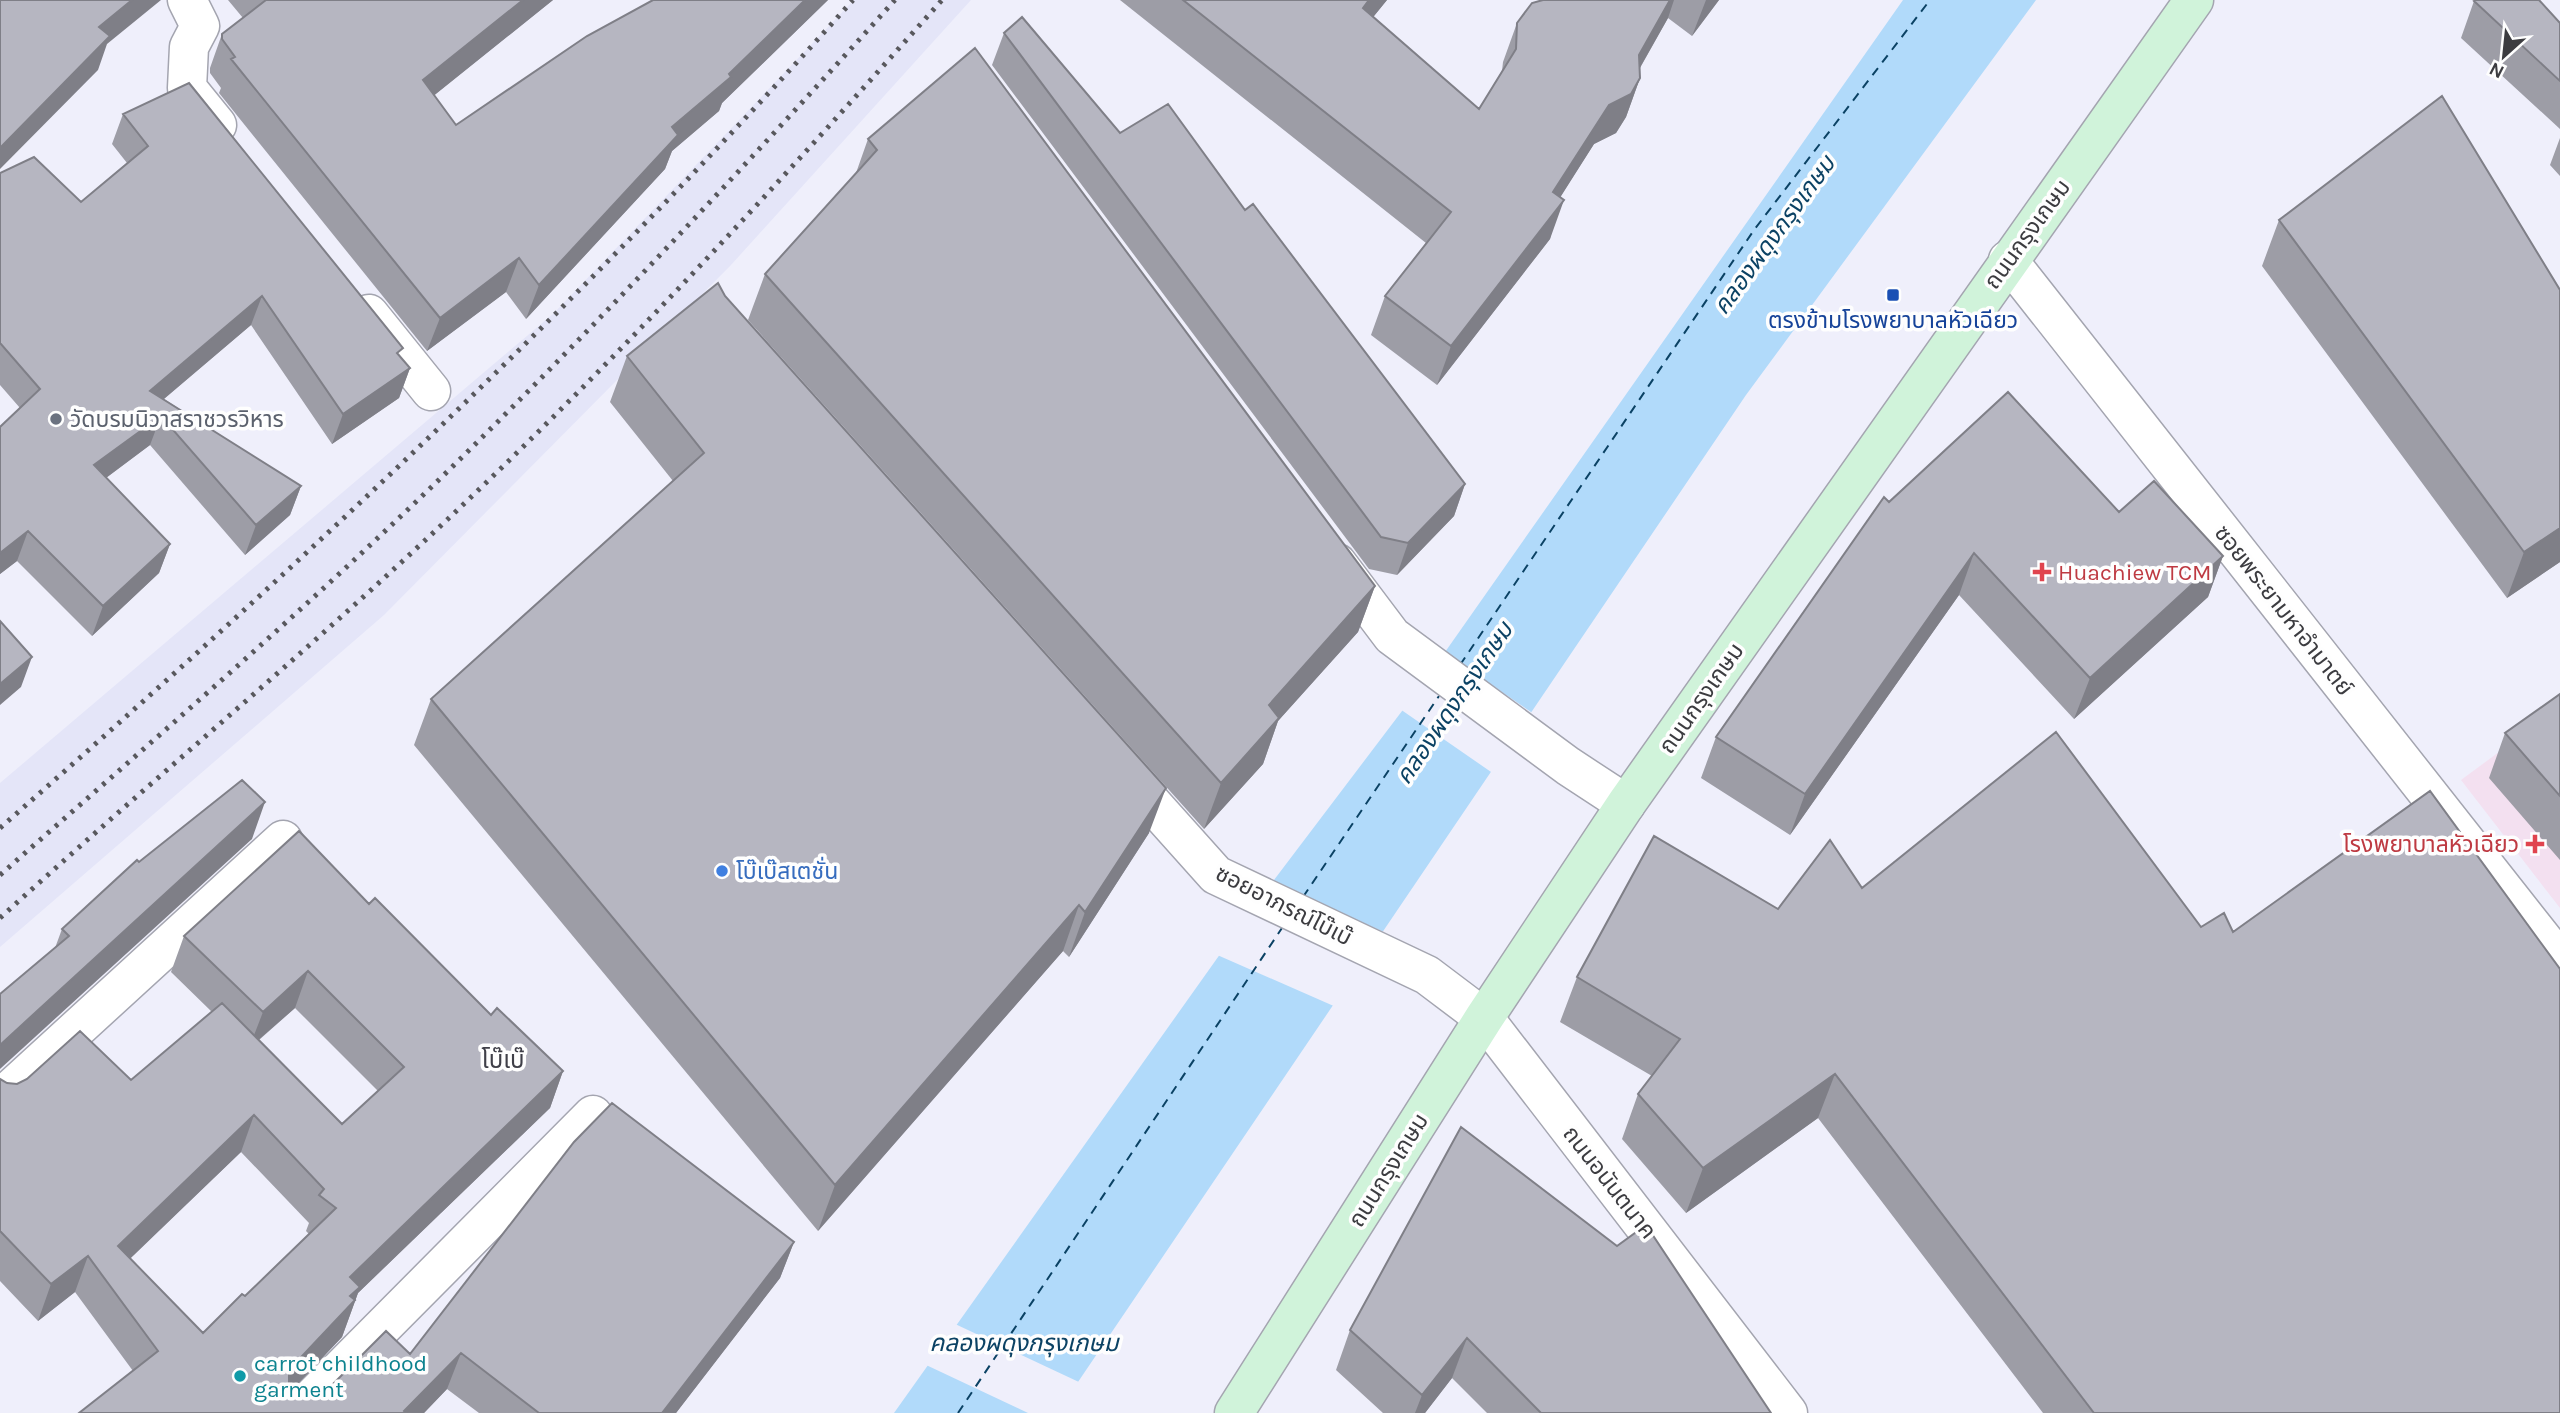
<svg xmlns="http://www.w3.org/2000/svg" width="2560" height="1413" font-family="Karla,'Noto Sans Thai',sans-serif">
<rect width="100%" height="100%" fill="#efeffb"/>
<!-- built -->
<path fill="#e4e5f8" d="M854,0H971L731,265L384,615L0,947V783L554,313Z"/>
<!-- medical -->
<path fill="#f3e0f0" d="M2560,707V908L2461,780Z"/>
<!-- water -->
<path fill="#b1dafa" d="M1903,0H2036L1746,395L1057,1413H894L1255,905L1424,682Z"/>
<!-- pier -->
<path fill="#efeffb" d="M1442,651L1534,714L1494,774L1400,709Z
M1269,881L1386,933L1336,1007L1215,954Z
M953,1323L1081,1383L1061,1413H1028L924,1364Z"/>
<g fill="none" stroke-linecap="round" stroke-linejoin="round">
<!-- ferry -->
<path stroke="#0b4264" stroke-width="2" stroke-dasharray="9 7" stroke-linecap="butt" d="M1460,665L1754,230L1930,0
M1303,897L1439,696
M958,1413L1282,928"/>
<defs>
<path id="street" d="M187,0L200,26L189,47L187,88L217,125
M2008,260L2560,961
M369,314L431,391
M1337,563L1392,636L1568,766L1626,804
M1123,771L1216,875L1427,975L1484,1018L1788,1413
M0,1099L283,840
M297,1413L593,1115"/>
<path id="secondary" d="M1234,1413L1484,1018L1626,804L2194,0"/>
</defs>
<!-- street casing -->
<use href="#street" stroke="#a4a5b0" stroke-width="41"/>
<!-- secondary casing -->
<use href="#secondary" stroke="#a4a5b0" stroke-width="41"/>
<!-- street -->
<use href="#street" stroke="#fff" stroke-width="38"/>
<!-- secondary -->
<use href="#secondary" stroke="#d0f3da" stroke-width="38"/>
<!-- rail -->
<path stroke="#58585d" stroke-width="5" stroke-dasharray="3.5 7" stroke-linecap="butt" d="M0,828C298,567 589,297 853,0
M0,875C151,742 304,611 449,470C603,319 750,161 895,0
M0,918C155,777 317,644 469,499C635,341 789,172 942,0"/>
</g>
<!-- wall -->
<path fill="#9d9da6" fill-rule="evenodd" d="M228,0H553L434,95L456,125L653,0H828L722,103L719,111L672,151L665,169L526,319L506,292L427,351L219,93L221,88L210,73V68L222,34L243,18Z
M1120,0H1387L1373,17L1479,109L1502,71L1503,62L1517,23L1543,0H1719L1692,36L1668,18L1640,68V78L1626,117L1616,133L1594,144L1560,197L1550,239L1437,385L1371,335L1385,296L1426,243Z
M2474,1L2560,23V129L2461,38Z
M1004,33L1120,133L1245,210L1465,484L1454,516L1397,575L1369,569L992,65Z
M123,114L400,356L410,368L399,398L332,444L251,325L164,399L301,486L290,515L245,555L150,445L106,478L170,544L159,573L92,636L17,561L0,574V427L20,408L0,385V173L81,202L127,163L112,144Z
M2560,138V176L2550,165Z
M868,139L1375,586L1358,632L1278,721L1263,764L1204,829L748,320L765,274L856,173Z
M2279,220L2560,290V562L2507,598L2262,266Z
M725,296L1149,833L1069,957L1063,951L818,1231L414,745L431,699L673,481L610,402L627,356Z
M1889,502L2119,512L2223,556L2208,597L2074,719L1959,595L1790,835L1701,778L1716,737Z
M2560,694V860L2489,778L2505,733Z
M252,839L55,948L62,929L139,862Z
M1862,888L2233,932L2560,1413H2043L1818,1118L1686,1213L1622,1139L1638,1094L1652,1076L1560,1022L1577,977L1778,909Z
M369,904L491,1015L563,1071L550,1108L358,1293L342,1337L293,1389L295,1392L305,1398L317,1397L410,1354L794,1242L780,1278L676,1413H479L447,1389L424,1413H79L133,1371L75,1292L38,1321L0,1281V1079L7,1083L17,1084L131,1080L212,1012L171,972L184,936ZM295,1008L378,1091L342,1124L259,1040ZM241,1152L309,1223L306,1231L309,1234L245,1296L203,1333L130,1258Z
M1461,1127L1771,1413H1487L1452,1378L1425,1413H1383L1336,1370L1350,1330Z"/>
<!-- shaded-wall -->
<path fill="#7f7f87" d="M132,0H161L107,44L98,70L0,169V148L99,27Z
M523,0H553L411,114L423,80Z
M805,0H828L722,103L719,111L672,151L665,169L526,319L539,285L672,127Z
M1369,0H1387L1349,47L1363,8Z
M1670,0H1674L1668,18L1625,94L1639,55Z
M1706,0H1719L1692,36Z
M1640,78L1626,117L1616,133L1594,144L1539,231L1553,192L1609,105Z
M1564,200L1550,239L1437,385L1451,346Z
M519,258L506,292L427,351L440,318Z
M262,296L251,325L139,420L150,391Z
M410,368L399,398L332,444L343,414Z
M161,416L150,445L83,495L94,465Z
M1465,484L1454,516L1397,575L1408,543Z
M301,486L290,515L245,555L256,525Z
M2560,528V562L2507,598L2524,552Z
M28,531L17,561L0,574V553Z
M170,544L159,573L92,636L103,606Z
M1974,553L1959,595L1790,835L1805,794Z
M2223,556L2208,597L2074,719L2090,678Z
M1375,586L1358,632L1278,721L1263,764L1204,829L1221,783L1269,705Z
M32,657L21,687L0,705V684Z
M1166,788L1149,833L1069,957L1085,912Z
M265,802L252,839L0,1069V1045Z
M1079,905L1063,951L818,1231L835,1185Z
M308,971L295,1008L249,1048L263,1012Z
M563,1071L550,1108L358,1293L342,1337L276,1407L289,1370L350,1277Z
M1835,1074L1818,1118L1686,1213L1703,1168Z
M254,1115L241,1152L107,1281L118,1246Z
M794,1242L780,1278L676,1413H662Z
M88,1256L75,1292L38,1321L51,1284Z
M1467,1338L1452,1378L1425,1413H1415L1422,1395Z
M461,1353L447,1389L424,1413H403Z"/>
<!-- building -->
<path fill="#b6b6c1" stroke="#7f7f87" stroke-width="2" fill-rule="evenodd" d="M0,0H132L99,27L110,36L0,148Z
M266,0H523L423,80L456,125L587,36L653,0H805L729,74L731,77L672,127L678,135L539,285L519,258L440,318L231,59L235,57L222,39V34Z
M1183,0H1369L1363,8L1479,109L1516,49L1517,23L1532,3L1543,0H1670L1639,55L1640,78L1631,94L1609,105L1553,192L1564,200L1451,346L1385,296L1451,212Z
M2476,0H2539L2560,23V81L2474,1Z
M1022,17L1120,133L1168,104L1245,210L1253,204L1465,484L1408,543L1381,537L1004,33Z
M975,48L1375,586L1269,705L1279,718L1221,783L765,274L877,150L868,139Z
M189,83L403,348L397,353L410,368L343,414L262,296L150,391L301,486L256,525L161,416L94,465L170,544L103,606L28,531L0,553V427L40,389L0,343V173L34,157L81,202L148,146L123,114Z
M2442,96L2560,290V528L2524,552L2279,220Z
M718,283L725,296L1166,788L1085,912L1079,905L835,1185L431,699L704,453L627,356Z
M2008,392L2119,512L2154,481L2223,556L2090,678L1974,553L1805,794L1716,737L1884,497L1889,502Z
M0,621L32,657L0,684Z
M2560,694V796L2505,733Z
M2056,732L2201,927L2224,913L2233,932L2430,791L2560,969V1413H2094L1835,1074L1703,1168L1638,1094L1680,1039L1577,977L1654,836L1778,909L1830,840L1862,888Z
M242,780L265,802L0,1045V994L69,936L62,929L137,860L139,862Z
M299,831L369,904L375,898L491,1015L497,1008L563,1071L350,1277L360,1287L350,1296L355,1300L289,1370V1383L295,1392L305,1398L317,1397L325,1392L386,1331L410,1354L574,1142L612,1103L794,1242L662,1413H539L461,1353L404,1411L406,1413H79L158,1351L88,1256L51,1284L0,1231V1079L7,1083L17,1084L27,1079L80,1031L131,1080L222,1003L342,1124L404,1067L308,971L263,1012L184,936ZM254,1115L324,1189L319,1195L336,1208L245,1296L242,1294L203,1333L118,1246Z
M1461,1127L1617,1246L1646,1225L1771,1413H1541L1467,1338L1422,1395L1350,1330Z"/>
<!-- markers -->
<rect fill="#1a4fb4" stroke="#fefefe" stroke-width="2.5" x="1886" y="288" width="14" height="14" rx="3.5"/>
<circle fill="#6b7280" stroke="#fefefe" stroke-width="2.5" cx="56" cy="419" r="7"/>
<g fill="#e0444e" stroke="#fefefe" stroke-width="2.5">
<path d="M2038.5 561.5h7v7h7v7h-7v7h-7v-7h-7v-7h7z"/>
<path d="M2531.5 833.5h7v7h7v7h-7v7h-7v-7h-7v-7h7z"/>
</g>
<circle fill="#3f7fe0" stroke="#fefefe" stroke-width="2.5" cx="722" cy="871" r="7"/>
<circle fill="#0f9aa8" stroke="#fefefe" stroke-width="2.5" cx="240" cy="1376" r="7"/>
<g text-anchor="middle" stroke-width="7" stroke-linejoin="round" paint-order="stroke">
<!-- street labels -->
<g font-size="23" fill="#3c3c40" stroke="#fefefe">
<text transform="translate(2027 234) rotate(-54)" y="8">ถนนกรุงเกษม</text>
<text transform="translate(2284 610) rotate(52)" y="8">ซอยพระยามหาอำมาตย์</text>
<text transform="translate(1701 698) rotate(-55)" y="8">ถนนกรุงเกษม</text>
<text transform="translate(1284 905) rotate(27)" y="8">ซอยอาภรณ์โบ๊เบ๊</text>
<text transform="translate(1388 1170) rotate(-58)" y="8">ถนนกรุงเกษม</text>
<text transform="translate(1610 1182) rotate(52)" y="8">ถนนอนันตนาค</text>
</g>
<!-- transit labels -->
<g font-size="23" fill="#164399" stroke="#fefefe">
<text x="1893" y="328">ตรงข้ามโรงพยาบาลหัวเฉียว</text>
</g>
<!-- worship labels -->
<g font-size="23" fill="#5b616d" stroke="#fefefe" text-anchor="start">
<text x="70" y="427">วัดบรมนิวาสราชวรวิหาร</text>
</g>
<!-- health labels -->
<g font-size="23" fill="#be3a42" stroke="#fefefe" text-anchor="start">
<text x="2058" y="580">Huachiew TCM</text>
<text x="2519" y="852" text-anchor="end">โรงพยาบาลหัวเฉียว</text>
</g>
<!-- shop labels -->
<g font-size="23" fill="#366cbe" stroke="#fefefe" text-anchor="start">
<text x="736" y="879">โบ๊เบ๊สเตชั่น</text>
</g>
<!-- culture labels -->
<g font-size="23" fill="#0d838f" stroke="#fefefe" text-anchor="start">
<text x="254" y="1371">carrot childhood<tspan x="254" dy="26">garment</tspan></text>
</g>
<!-- water labels -->
<g font-size="24" font-style="italic" fill="#0b4264" stroke="#fefefe">
<text transform="translate(1774 235) rotate(-54)" y="8">คลองผดุงกรุงเกษม</text>
<text transform="translate(1454 703) rotate(-56)" y="8">คลองผดุงกรุงเกษม</text>
<text x="1024" y="1351">คลองผดุงกรุงเกษม</text>
</g>
<!-- neighbourhood labels -->
<g font-size="24" fill="#3f3f48" stroke="#fefefe">
<text x="503" y="1068">โบ๊เบ๊</text>
</g>
</g>
<!-- north arrow -->
<g transform="translate(2504 56) rotate(207)" stroke="#fefefe" stroke-width="5" paint-order="stroke">
<path d="M0-5L12 26L0 18L-12 26Z" fill="#3c3c40"/>
<text y="-10" font-size="19" font-weight="bold" text-anchor="middle" fill="#3c3c40">N</text>
</g>
</svg>
